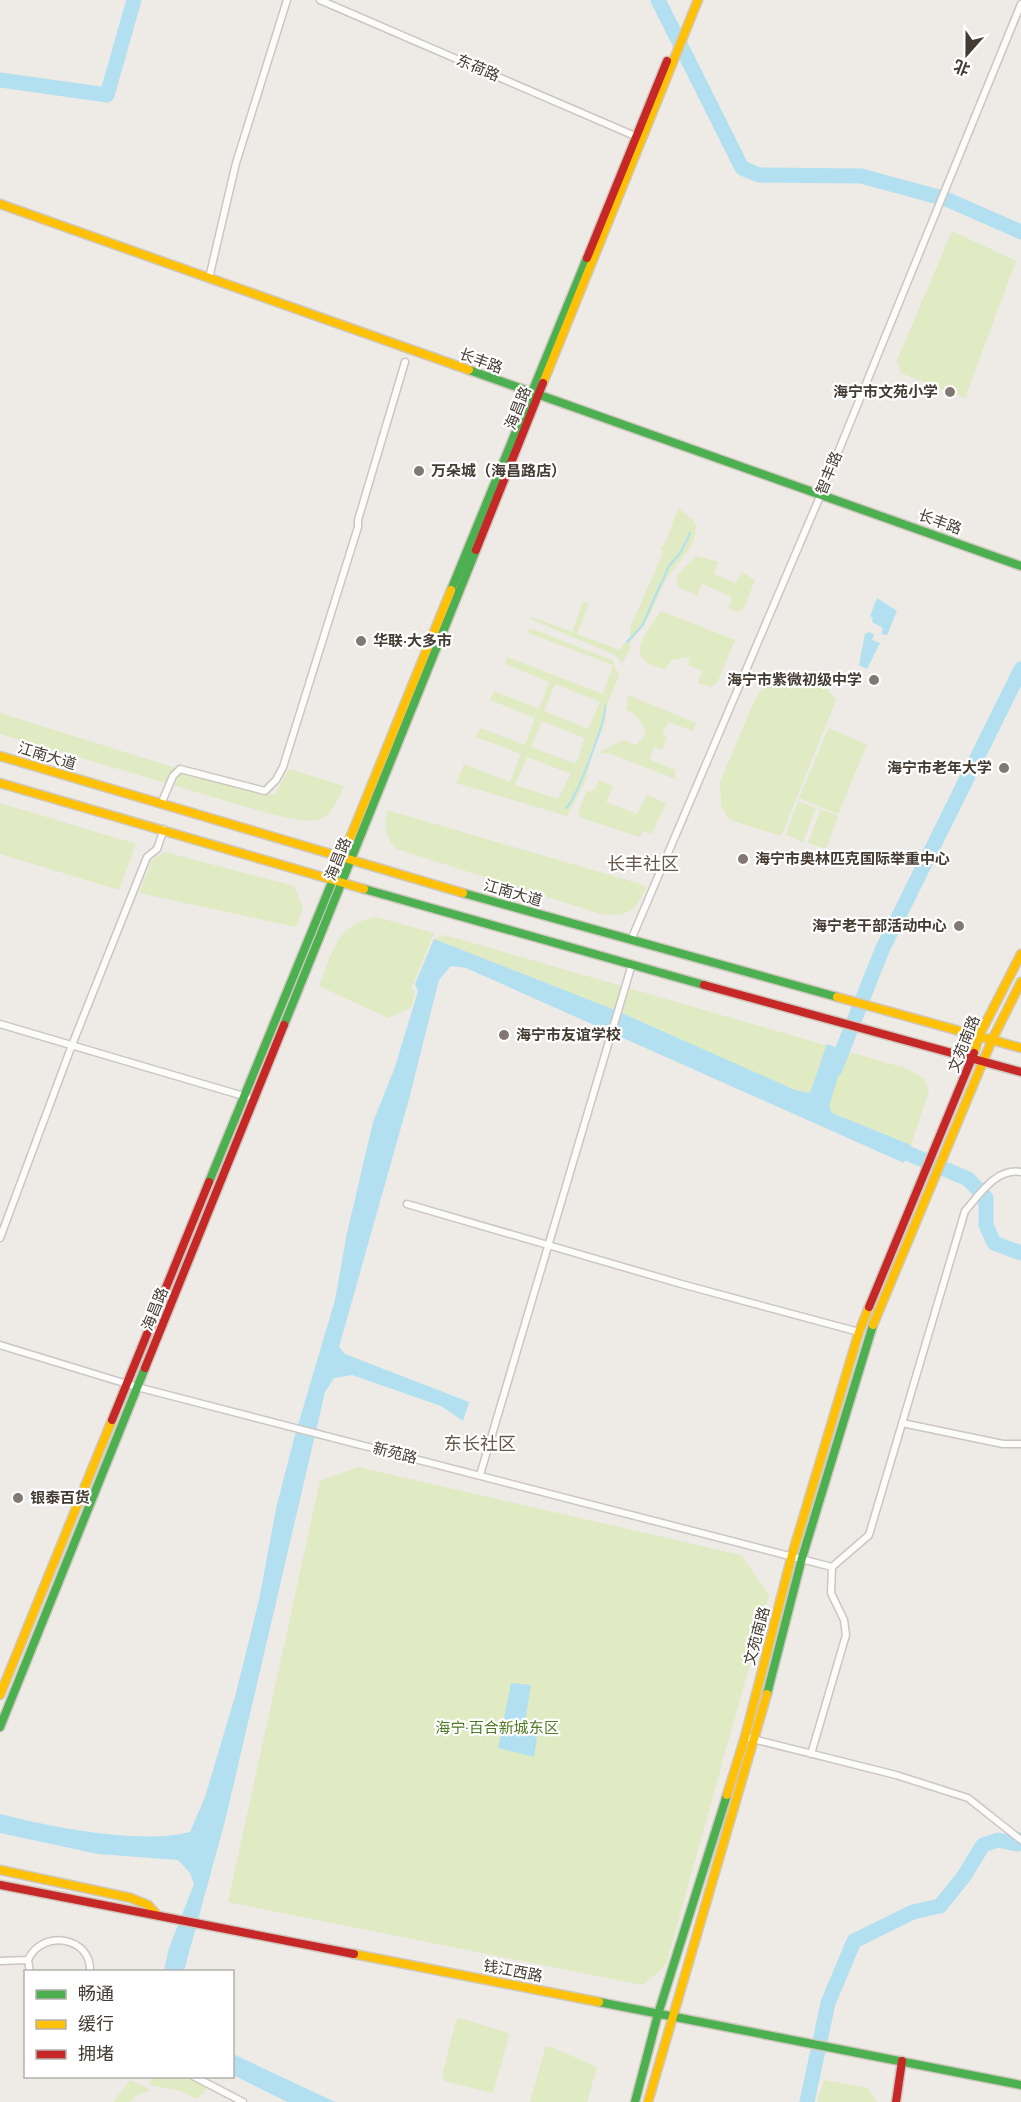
<svg xmlns="http://www.w3.org/2000/svg" width="1021" height="2102" font-family="Manrope,'Noto Sans SC',sans-serif">
<rect width="100%" height="100%" fill="#eeeae6"/>
<!-- green -->
<path fill="#e0eac3" fill-rule="evenodd" d="M952,231L1016,261L965,398L901,373L897,360Z
M678,508L692,519L696,525L695,535L691,547L666,579L646,623L630,642V649L622,663L615,655L530,619L532,617L572,632L583,601L589,604L577,634L620,650L630,636L631,625L663,554L661,548L666,542Z
M697,556L718,562L714,574L736,583L741,572L755,580L743,610L738,612L728,608L732,597L702,584L697,596L677,586L678,574Z
M661,611L735,640L718,681L712,687L698,683L702,671L688,665L690,657L672,660L665,669C621,660 645,635 661,611Z
M530,628L612,660L619,675L607,705L605,723L592,752L586,780L567,816L456,783L464,764L510,782L521,754L476,737L480,728L525,745L535,718L490,700L494,691L539,709L549,682L505,664L507,657L603,694L613,665L526,632ZM555,684L600,702L588,729L544,711ZM542,721L585,738L576,764L531,747ZM527,757L571,774L558,799L515,785Z
M797,670C814,677 825,684 836,700L781,836L730,820L721,806L720,782L754,702L763,687L777,675Z
M628,695L696,723L693,731L668,722L662,735L667,737L662,750L654,747L649,759L675,770V779L609,753L601,754V751L623,740L636,745L645,736C646,725 636,713 626,710Z
M0,713L262,795L275,794L289,769L344,786C327,829 316,823 274,815L0,734Z
M829,728L867,745L838,814L799,798Z
M599,780L613,786L606,802L637,814L647,795L666,803L652,834L643,831L639,837L582,818L578,813L586,792L594,790Z
M798,801L816,808L803,842L786,835Z
M0,803L136,844L119,890L0,854Z
M821,809L838,816L826,849L808,843Z
M387,810L637,883L647,887C634,912 629,917 601,914L397,849C384,837 385,826 387,810Z
M165,852L294,886L303,908L296,927L139,893L152,860Z
M376,917L434,933L411,989L415,992L411,1008L388,1018L319,986C334,951 335,925 376,917Z
M445,935L908,1069L924,1079L929,1091L911,1145L832,1113L682,1040L615,1010L434,939Z
M358,1467L741,1555L769,1595L666,1965L643,1985L228,1902L320,1481Z
M460,2018L505,2032L509,2035L493,2093L445,2081L442,2076L456,2020Z
M549,2046L597,2067L587,2102H530L545,2048Z
M154,2076L184,2077L207,2088L198,2099L177,2090L150,2085V2081Z
M130,2080L149,2089V2091L138,2094L130,2102H113Z
M824,2080L868,2088L877,2102H817Z"/>
<!-- water -->
<path fill="#b2e0f0" d="M877,598L897,611L887,635L881,634L883,628L872,622L873,618L870,616Z
M869,632L874,634L872,640L880,643L867,669L859,665L865,634Z
M434,939L615,1010L795,1090L810,1093L827,1044L846,1051L829,1106L832,1113L911,1145L904,1163L466,968L451,966L439,980L409,1099L339,1347L345,1354L469,1402L463,1421L441,1406L352,1375L334,1378L325,1392L226,1817L184,1971H164L169,1948L194,1884L190,1873L178,1860L98,1854L0,1833V1814C51,1827 140,1845 190,1832L205,1797L236,1693L259,1600L276,1509L293,1442L335,1300L347,1233L373,1122L395,1067L418,991L415,984Z
M511,1683L531,1685L525,1722L539,1726L534,1757L498,1748Z
M233,2054L335,2102H287L233,2075Z"/>
<g fill="none" stroke-linecap="round" stroke-linejoin="round">
<!-- stream -->
<path stroke="#b2e0f0" stroke-width="2" d="M627,642L642,626L669,566L681,552L690,533
M566,808C576,800 607,718 605,706"/>
<!-- river -->
<path stroke="#b2e0f0" stroke-width="15" d="M658,0L742,168L759,175L861,176L946,199L1021,232
M0,80L107,95L134,0
M835,1069L882,950L1021,669
M891,1146L968,1179L986,1198V1225L994,1243L1021,1253
M807,2102L828,2003L854,1941L913,1912L940,1906L964,1876L983,1845L998,1840L1017,1844L1021,1840"/>
<defs>
<path id="street" d="M320,0L635,136
M209,278L236,163L287,0
M161,804L173,776L180,769L265,791L276,780L283,767L358,527V520L405,362
M631,940L821,494L1021,4
M0,1024L247,1097
M407,1204L685,1285L859,1332
M0,1238L72,1045L147,857L157,849L164,829
M0,1345L137,1387L832,1567L869,1535L965,1211C980,1194 996,1168 1021,1172
M902,1423L1003,1444H1021
M480,1475L632,964
M745,1737L896,1775L968,1798L1021,1840
M811,1754L846,1635L844,1620L831,1593L832,1567
M28,1960L30,1972
M0,1961L28,1960C41,1929 92,1936 90,1972
M193,2076L243,2102"/>
<path id="fast" d="M469,370L1021,566
M451,590L587,258
M364,889L704,985
M463,893L837,997
M284,1025L476,550
M209,1182L346,848
M767,1694L802,1558L873,1325
M0,1727L145,1368
M599,2002L1021,2085
M635,2102L658,2014L727,1795"/>
<path id="slow" d="M0,204L469,370
M543,383L698,0
M0,756L463,893
M0,783L364,889
M346,848L451,590
M837,997L1021,1048
M974,1053L979,1036L1021,954
M873,1325L992,1040L1021,982
M0,1695L112,1420
M727,1795L745,1737L792,1555L859,1332L869,1307
M0,1870L131,1898L148,1905L158,1916
M354,1954L599,2002
M648,2102L767,1694"/>
<path id="jam" d="M587,258L667,61
M476,550L543,383
M704,985L1021,1072
M869,1307L974,1053
M145,1368L284,1025
M112,1420L209,1182
M0,1885L354,1954
M896,2102L902,2061"/>
</defs>
<!-- street casing -->
<use href="#street" stroke="#cbc6c2" stroke-width="9"/>
<!-- fast casing -->
<use href="#fast" stroke="#cfc8be" stroke-width="11"/>
<!-- slow casing -->
<use href="#slow" stroke="#cfc8be" stroke-width="11"/>
<!-- jam casing -->
<use href="#jam" stroke="#cfc8be" stroke-width="11"/>
<!-- street -->
<use href="#street" stroke="#fcfcfb" stroke-width="6"/>
<!-- fast -->
<use href="#fast" stroke="#4caf50" stroke-width="8"/>
<!-- slow -->
<use href="#slow" stroke="#ffc107" stroke-width="8"/>
<!-- jam -->
<use href="#jam" stroke="#c62828" stroke-width="8"/>
</g>
<!-- markers -->
<g fill="#807871" stroke="#fff" stroke-width="2">
<circle cx="950" cy="392" r="6"/>
<circle cx="419" cy="471" r="6"/>
<circle cx="361" cy="641" r="6"/>
<circle cx="874" cy="680" r="6"/>
<circle cx="1004" cy="768" r="6"/>
<circle cx="743" cy="859" r="6"/>
<circle cx="959" cy="926" r="6"/>
<circle cx="504" cy="1035" r="6"/>
<circle cx="18" cy="1498" r="6"/>
</g>
<g text-anchor="middle" stroke-width="4.5" stroke-linejoin="round" paint-order="stroke">
<!-- street labels -->
<g font-size="15" fill="#443b32" stroke="#fff">
<text transform="translate(478 68) rotate(23)" y="5">东荷路</text>
<text transform="translate(481 361) rotate(20)" y="5">长丰路</text>
<text transform="translate(518 408) rotate(-68)" y="5">海昌路</text>
<text transform="translate(829 473) rotate(-68)" y="5">智丰路</text>
<text transform="translate(940 522) rotate(20)" y="5">长丰路</text>
<text transform="translate(47 756) rotate(17)" y="5">江南大道</text>
<text transform="translate(338 859) rotate(-68)" y="5">海昌路</text>
<text transform="translate(513 893) rotate(16)" y="5">江南大道</text>
<text transform="translate(964 1044) rotate(-68)" y="5">文苑南路</text>
<text transform="translate(155 1309) rotate(-68)" y="5">海昌路</text>
<text transform="translate(395 1453) rotate(14)" y="5">新苑路</text>
<text transform="translate(757 1636) rotate(-75)" y="5">文苑南路</text>
<text transform="translate(513 1971) rotate(11)" y="5">钱江西路</text>
</g>
<!-- poi labels -->
<g font-size="15" font-weight="bold" fill="#443b32" stroke="#fff" text-anchor="start">
<text x="938" y="397" text-anchor="end">海宁市文苑小学</text>
<text x="431" y="476">万朵城（海昌路店）</text>
<text x="373" y="646">华联·大多市</text>
<text x="862" y="685" text-anchor="end">海宁市紫微初级中学</text>
<text x="992" y="773" text-anchor="end">海宁市老年大学</text>
<text x="755" y="864">海宁市奥林匹克国际举重中心</text>
<text x="947" y="931" text-anchor="end">海宁老干部活动中心</text>
<text x="516" y="1040">海宁市友谊学校</text>
<text x="30" y="1503">银泰百货</text>
</g>
<!-- park labels -->
<g font-size="15" fill="#4f7923" stroke="#fff">
<text x="497" y="1733">海宁·百合新城东区</text>
</g>
<!-- quarter labels -->
<g font-size="18" fill="#675749" stroke="#fff">
<text x="643" y="870">长丰社区</text>
<text x="480" y="1450">东长社区</text>
</g>
</g>
<!-- legend -->
<rect x="24" y="1970" width="210" height="108" fill="#ffffff" stroke="#b4b1ad" stroke-width="1.5"/>
<rect x="36" y="1990" width="30" height="9" fill="#4caf50" stroke="#b4b1ad" stroke-width="1.5"/>
<text x="78" y="2000" font-size="18" fill="#443b32">畅通</text>
<rect x="36" y="2020" width="30" height="9" fill="#ffc107" stroke="#b4b1ad" stroke-width="1.5"/>
<text x="78" y="2030" font-size="18" fill="#443b32">缓行</text>
<rect x="36" y="2050" width="30" height="9" fill="#c62828" stroke="#b4b1ad" stroke-width="1.5"/>
<text x="78" y="2060" font-size="18" fill="#443b32">拥堵</text>
<!-- north arrow -->
<g transform="translate(967 54) rotate(201)" stroke="#ffffff" stroke-width="4.5" paint-order="stroke">
<path d="M0-4.5L10 22L0 15L-10 22Z" fill="#443b32"/>
<text y="-9" font-size="16" font-weight="bold" text-anchor="middle" fill="#443b32">北</text>
</g>
</svg>
